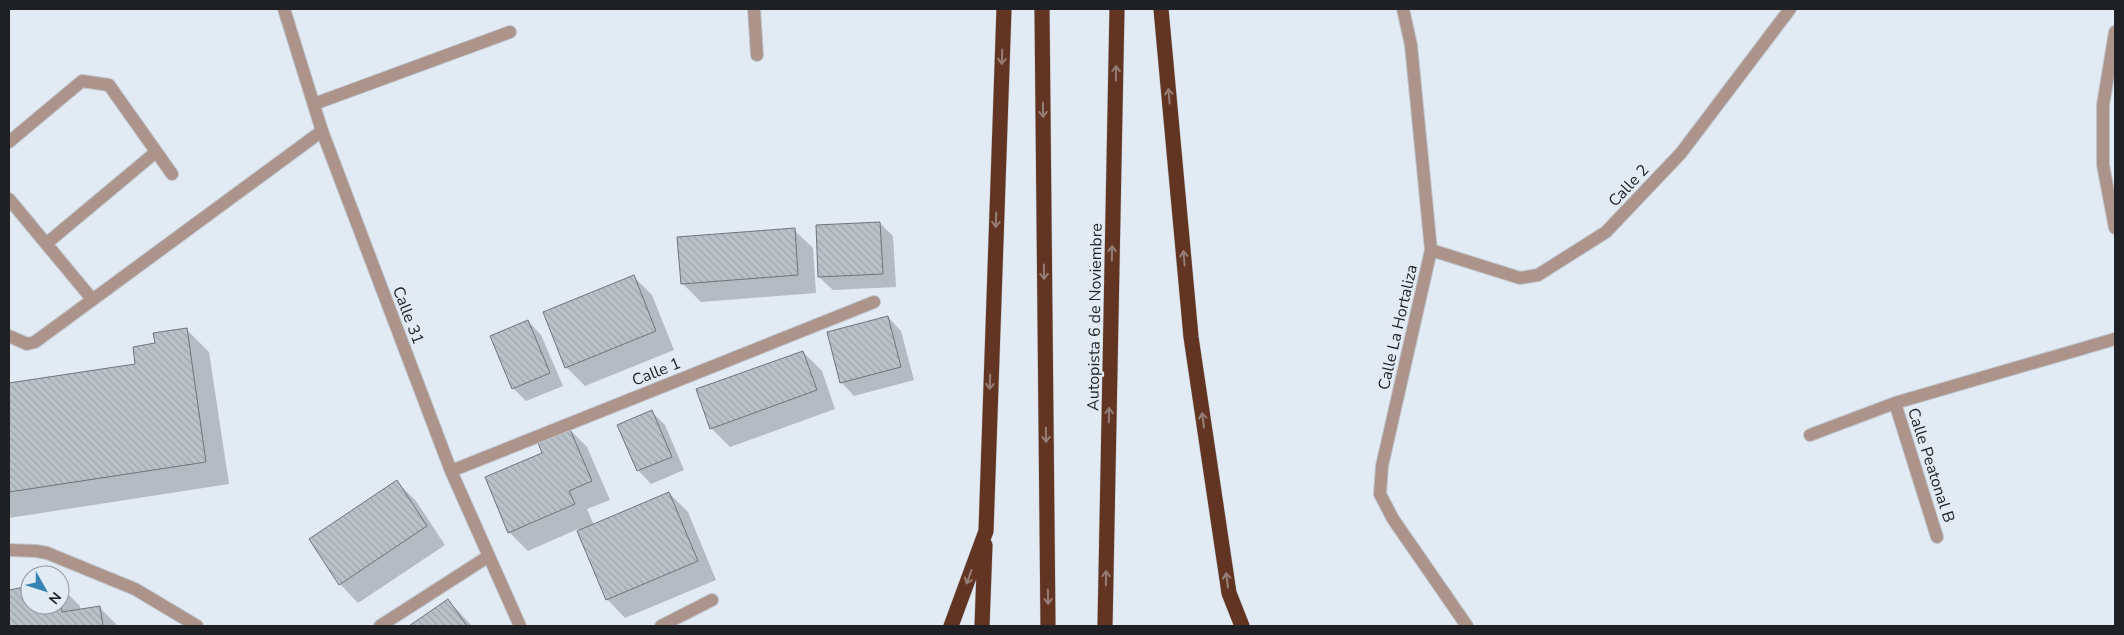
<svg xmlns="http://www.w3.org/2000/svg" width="2124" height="635" font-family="'Nunito Sans',sans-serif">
<defs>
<pattern id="building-back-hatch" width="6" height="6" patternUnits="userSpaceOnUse" patternTransform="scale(1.25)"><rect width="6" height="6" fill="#b9c1c9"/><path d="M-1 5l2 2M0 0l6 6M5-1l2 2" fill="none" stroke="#9fa6ac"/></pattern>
</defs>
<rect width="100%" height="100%" fill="#e2eaf3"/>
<!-- shadow -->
<path fill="#0003" d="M880,223L893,236L896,287L833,290L819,277Z
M794,230L813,248L816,293L701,302L682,283Z
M633,276L652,295L674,350L585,386L566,367Z
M888,317L901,331L914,380L854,396L841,382Z
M528,321L541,335L563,386L526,401L513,388Z
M186,329L209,352L229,484L9,518V384L136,365Z
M803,352L822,371L835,409L730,447L711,428Z
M652,412L665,425L684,470L651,484L638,470Z
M568,428L587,447L610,500L587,509L594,525L669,493L688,512L716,580L625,618L607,599L578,529L528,551L509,532L544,453Z
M397,482L416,501L445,545L358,603L340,584Z
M60,586L80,606V611L99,607L118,626H9V591L30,587V605H60Z
M448,600L472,626H411Z"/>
<!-- building -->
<path fill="url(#building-back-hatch)" stroke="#6e757c" d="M880,222L883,274L818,277L816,225Z
M795,228L798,275L681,284L677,237Z
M634,275L656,331L565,368L543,312Z
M888,316L901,367L840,383L827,332Z
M528,320L550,373L512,389L490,336Z
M187,328L206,462L9,492V383L135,364L133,347L155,343L153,333Z
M803,351L817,390L710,429L696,389Z
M652,410L672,457L637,471L617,425Z
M569,427L592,481L569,491L575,504L508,533L485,477L542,453L537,440Z
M397,480L427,526L339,585L309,539Z
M669,492L698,561L606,600L577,531Z
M30,586V605H60V598L62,612L100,606L103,626H9V590Z
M448,599L467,626H409Z"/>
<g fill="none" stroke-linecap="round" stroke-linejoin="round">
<defs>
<path id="service" d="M314,104L510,32
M9,142L82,81L109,85L172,174
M9,199L92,299
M47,243L156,152
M9,336L27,344L35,342L322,131"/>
<path id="minor" d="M284,9L322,131L451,471L520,626
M754,9L757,55
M1403,9L1411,45L1431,250L1382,466L1380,494L1393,519L1467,626
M2115,32L2103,105V165L2115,228
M1431,250L1520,278L1538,275L1606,232L1681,153L1790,9
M1895,403L1937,537
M1810,435L1895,403L2115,339
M451,471L874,302
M9,550L36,551L47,553L135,589L197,626
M380,626L489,556
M661,626L712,600"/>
<path id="motorway" d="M1042,9L1048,626
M1161,9L1191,337L1229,593L1242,626
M951,626L986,531L1004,9
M982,626L985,545
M1105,626L1117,9"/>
</defs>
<!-- service casing -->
<use href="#service" stroke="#bfc6ce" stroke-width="14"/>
<!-- minor casing -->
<use href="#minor" stroke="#bfc6ce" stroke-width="14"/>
<!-- motorway casing -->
<use href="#motorway" stroke="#bfc6ce" stroke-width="16"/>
<!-- service -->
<use href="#service" stroke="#ac948b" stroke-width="12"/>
<!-- minor -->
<use href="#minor" stroke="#ac948b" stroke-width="12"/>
<!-- motorway -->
<use href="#motorway" stroke="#623523" stroke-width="15"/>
</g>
<!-- one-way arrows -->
<defs><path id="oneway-shaft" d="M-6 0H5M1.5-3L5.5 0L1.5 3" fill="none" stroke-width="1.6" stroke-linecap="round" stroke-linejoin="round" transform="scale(1.25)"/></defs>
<g stroke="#957d76">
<use href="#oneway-shaft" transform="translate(1002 57) rotate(92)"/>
<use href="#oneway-shaft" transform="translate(1116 73) rotate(-89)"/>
<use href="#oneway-shaft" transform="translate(1169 96) rotate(-95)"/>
<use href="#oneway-shaft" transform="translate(1043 110) rotate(89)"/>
<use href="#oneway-shaft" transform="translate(996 220) rotate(92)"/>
<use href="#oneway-shaft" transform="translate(1112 253) rotate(-89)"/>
<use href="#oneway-shaft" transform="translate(1184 258) rotate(-95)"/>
<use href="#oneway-shaft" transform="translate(1044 272) rotate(89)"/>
<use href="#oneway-shaft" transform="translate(990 382) rotate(92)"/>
<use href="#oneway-shaft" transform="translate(1109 415) rotate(-89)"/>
<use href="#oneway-shaft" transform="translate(1203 420) rotate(-98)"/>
<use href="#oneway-shaft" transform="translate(1046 435) rotate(89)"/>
<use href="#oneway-shaft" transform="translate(969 577) rotate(110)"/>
<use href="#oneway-shaft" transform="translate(1106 578) rotate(-89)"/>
<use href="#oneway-shaft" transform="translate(1227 580) rotate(-98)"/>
<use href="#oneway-shaft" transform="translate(1048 597) rotate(89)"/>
</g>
<g text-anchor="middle" stroke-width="4.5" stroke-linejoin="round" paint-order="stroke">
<!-- street labels -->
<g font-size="16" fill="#1e2023" stroke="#e2eaf3">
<text transform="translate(1628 185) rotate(-47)" y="6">Calle 2</text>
<text transform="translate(409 315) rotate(69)" y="6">Calle 31</text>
<text transform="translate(1094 317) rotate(-89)" y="6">Autopista 6 de Noviembre</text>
<text transform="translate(1397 327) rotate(-77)" y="6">Calle La Hortaliza</text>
<text transform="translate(656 371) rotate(-22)" y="6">Calle 1</text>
<text transform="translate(1932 465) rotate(72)" y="6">Calle Peatonal B</text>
</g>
</g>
<!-- border -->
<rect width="2124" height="635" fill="none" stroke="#1e2023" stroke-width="20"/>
<!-- north arrow -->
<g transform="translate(45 590) rotate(129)"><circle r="24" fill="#e2eaf3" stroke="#9499a0"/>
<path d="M0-4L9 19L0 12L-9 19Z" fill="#3684b6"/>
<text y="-8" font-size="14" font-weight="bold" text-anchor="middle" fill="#1e2023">N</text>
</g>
</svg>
